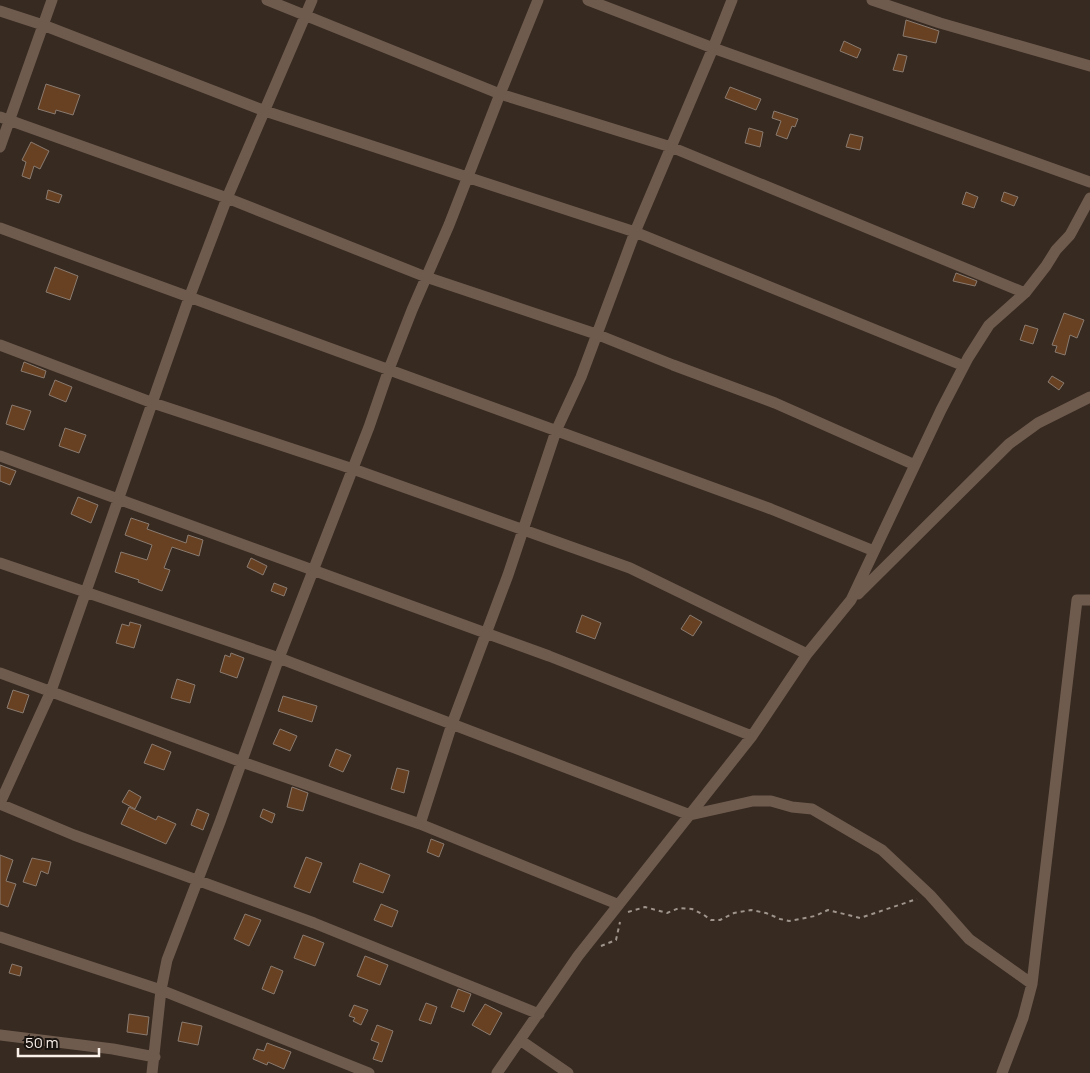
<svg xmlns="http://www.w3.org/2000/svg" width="1090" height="1073" font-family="Manrope,sans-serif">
<rect width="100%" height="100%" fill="#372a21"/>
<!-- building -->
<path fill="#684122" stroke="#8a7b70" d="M906,20L939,31L936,43L903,36Z
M844,41L861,49L857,58L840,51Z
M898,54L907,56L903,72L893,70Z
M46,84L80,95L73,115L56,110L55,114L38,109Z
M730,87L761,99L756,110L725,98Z
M774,111L798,119L795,127L792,126L787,139L776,135L781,121L772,118Z
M749,128L763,132L760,147L745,143Z
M850,134L863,137L860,150L846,147Z
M31,142L49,151L40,169L34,166L30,179L22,176L26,162L22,160Z
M48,190L62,195L59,203L46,199Z
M966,192L978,197L974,208L962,204Z
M1004,192L1018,197L1014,206L1001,201Z
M55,267L78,276L70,300L46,292Z
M956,273L977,281L975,286L953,281Z
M1064,313L1084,320L1077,338L1070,335L1065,355L1055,352L1057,346L1052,345Z
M1025,325L1038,329L1033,344L1020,340Z
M24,362L46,371L44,378L21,371Z
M1052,376L1064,383L1059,390L1048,382Z
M55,380L72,387L66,402L49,395Z
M12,405L31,411L24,430L6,424Z
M65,428L86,435L79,453L59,446Z
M0,465L16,471L10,485L0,481Z
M78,497L98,505L91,523L71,514Z
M131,518L149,524L147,529L186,543L188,535L203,540L199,556L172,547L164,568L170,570L162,591L138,582L139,580L115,572L121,552L147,560L152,545L125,535Z
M251,558L267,566L263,575L247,567Z
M274,583L287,588L284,596L271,591Z
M582,615L601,623L595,639L576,632Z
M690,615L702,622L693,636L681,629Z
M130,622L141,625L134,648L116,643L122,624L129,626Z
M231,653L244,658L237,678L220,672L225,655L230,657Z
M177,679L195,685L190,703L171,698Z
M13,690L29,695L23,713L7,708Z
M283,696L317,706L312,722L278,711Z
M280,729L297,736L290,751L273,744Z
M152,744L171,752L164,770L144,763Z
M336,749L351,755L343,772L329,766Z
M397,768L409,771L404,793L391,789Z
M292,787L308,793L303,811L287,807Z
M129,790L141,797L135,809L122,802Z
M129,807L156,820L158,816L176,824L166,844L121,824Z
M197,809L209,814L203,830L191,825Z
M263,809L275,814L272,823L260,817Z
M431,839L444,844L439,857L427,852Z
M0,855L13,860L6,881L16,884L8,907L0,904Z
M306,857L322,863L310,893L294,887Z
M32,858L51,862L48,874L41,871L36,886L23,882Z
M360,863L390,875L383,893L353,882Z
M381,904L398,911L392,927L374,920Z
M245,914L261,920L249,946L234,939Z
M303,935L324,943L315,966L294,958Z
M365,956L388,965L380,985L357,976Z
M12,964L22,967L20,976L9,973Z
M271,966L283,971L274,994L262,989Z
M458,989L471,994L464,1012L451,1007Z
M426,1003L437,1007L431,1024L419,1020Z
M485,1004L502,1013L490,1035L472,1025Z
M354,1005L368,1010L361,1025L353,1021L355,1018L349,1016Z
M129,1014L149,1017L147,1035L127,1032Z
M182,1022L202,1026L198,1045L178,1041Z
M377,1025L393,1031L382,1062L373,1059L379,1043L371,1040Z
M267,1043L291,1052L284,1069L268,1062L267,1065L253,1059L257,1049L264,1051Z"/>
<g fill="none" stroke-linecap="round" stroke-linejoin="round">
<!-- path -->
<path stroke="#9f958d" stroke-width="2" stroke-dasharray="4 4" stroke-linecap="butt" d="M628,912L645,907L667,913L679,908L692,909L704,915L711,920H720L734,913L751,910L766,913L780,919L789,921L815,916L828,910L860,918L917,899
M601,946L616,940L620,922"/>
<!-- street -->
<path stroke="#6e5b4e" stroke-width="11" d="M267,0L500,94L671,147L1025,293
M588,0L713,48L1090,182
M872,0L940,23L1090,66
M0,11L43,25L265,111L635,232L964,366
M0,117L227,198L426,277L596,334L673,365L775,403L915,465
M0,147L52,0
M0,228L771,509L874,551
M0,345L153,403L353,469L630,568L807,654
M0,456L549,656L752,736
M0,563L279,658L690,815L753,801H771L792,807L812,809L882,850L930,895L969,939L1032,984
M858,594L1009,444L1038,423L1090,397
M0,673L242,762L420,824L617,904
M0,803L51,691L189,298L227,198L312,0
M0,804L74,835L314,923L539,1014
M420,824L452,724L508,575L556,431L581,377L635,232L713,48L732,0
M0,937L161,990L369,1073
M0,1035L113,1049L155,1057
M520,1040L568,1073
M152,1073L161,990L167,960L220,822L279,658L369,427L389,369L412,310L449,225L500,94L538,0
M497,1073L578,956L752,736L807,654L851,600L941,410L968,358L989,325L1025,293L1046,266L1056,250L1070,235L1090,198
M1002,1073L1023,1018L1032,984L1077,600H1090"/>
</g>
<!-- scale -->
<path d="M18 1048v8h81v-8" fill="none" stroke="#faf1eb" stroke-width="2.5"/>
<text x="25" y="1048" font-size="15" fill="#faf1eb" stroke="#1a1410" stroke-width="4" paint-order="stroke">50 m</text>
</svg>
